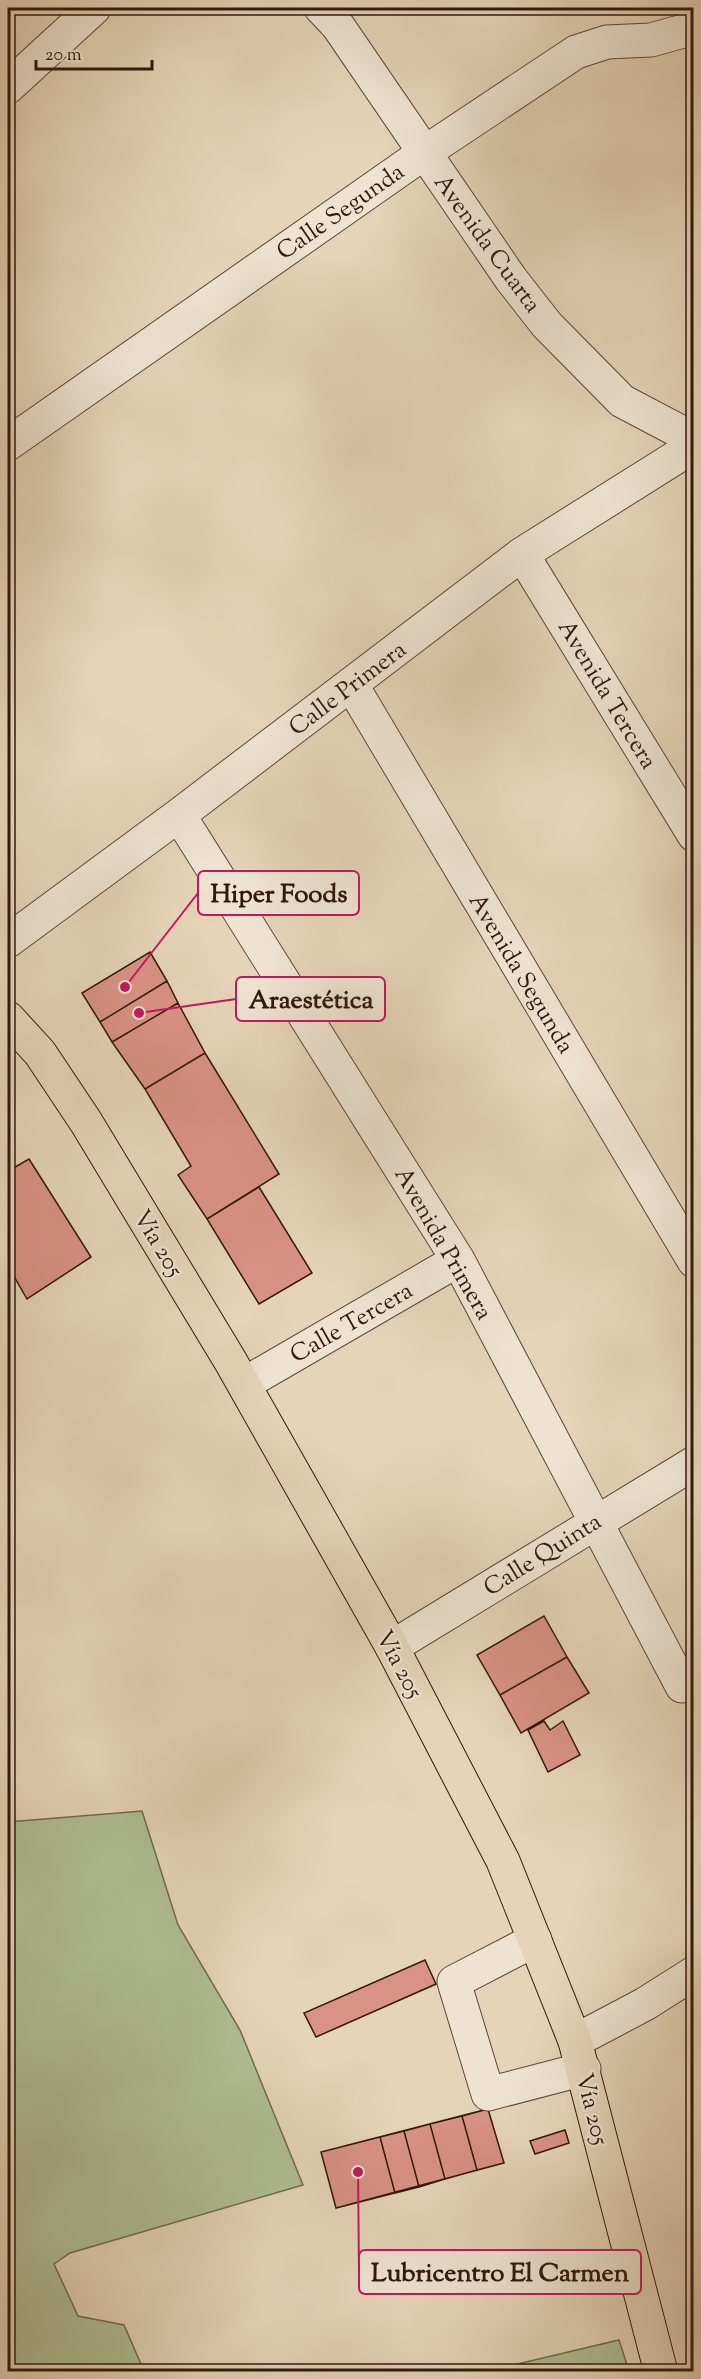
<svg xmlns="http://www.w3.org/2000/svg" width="701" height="2379" font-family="'Sorts Mill Goudy',serif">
<rect width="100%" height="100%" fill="#e5d4b8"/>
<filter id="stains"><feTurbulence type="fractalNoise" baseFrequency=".00333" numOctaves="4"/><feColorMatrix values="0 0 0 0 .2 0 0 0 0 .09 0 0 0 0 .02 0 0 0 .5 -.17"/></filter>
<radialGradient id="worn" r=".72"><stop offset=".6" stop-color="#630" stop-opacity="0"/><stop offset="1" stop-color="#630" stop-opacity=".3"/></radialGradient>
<!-- green -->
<path fill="#afbe93" stroke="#706a50" stroke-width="1.5" d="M142,1811L178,1925L240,2030L303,2185L70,2253L54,2264L78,2316L124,2325L144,2371H8V1822Z
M619,2340L629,2371H488Z"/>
<!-- building -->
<path fill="#d99286" stroke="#32170c" stroke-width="1.5" d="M150,952L167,981L100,1022L82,993Z
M167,981L178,1003L112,1042L100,1022Z
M178,1003L205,1053L145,1089L112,1042Z
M205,1053L279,1174L207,1219L178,1175L191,1166L145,1089Z
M29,1159L91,1257L27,1299L8,1266V1171Z
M259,1187L312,1273L259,1304L207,1219Z
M544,1616L567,1657L500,1695L477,1655Z
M567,1657L589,1693L521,1733L500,1695Z
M544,1721L550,1730L563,1721L580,1755L548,1772L528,1730Z
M425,1960L436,1984L316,2037L304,2013Z
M488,2109L504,2163L477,2170L462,2116Z
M488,2109L504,2163L336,2208L321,2152Z
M462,2116L477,2170L445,2179L430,2124Z
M430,2124L445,2179L419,2187L404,2131Z
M565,2130L569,2143L535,2154L530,2141Z
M404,2131L419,2187L395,2193L380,2137Z
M380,2137L395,2193L336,2208L321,2152Z"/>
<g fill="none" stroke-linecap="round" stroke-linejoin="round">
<defs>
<path id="minor" d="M321,8L338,26L511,279L547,325L622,401L694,439
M8,87L94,8
M8,444L424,153L576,52L607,42L651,40L694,28
M522,554L694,835
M351,684L694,1261
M179,815L458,1260L682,1686
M8,941L179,815L522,554L694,446
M244,1384L458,1260
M392,1647L694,1463
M535,1940L454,1982L488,2094L584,2069
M575,2041L645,2004L694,1973"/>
<path id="major" d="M8,1018L40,1053L86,1122L231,1362L392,1647L503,1861L575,2041L661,2372"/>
</defs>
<!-- minor casing -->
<use href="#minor" stroke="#5f4637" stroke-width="35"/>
<!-- major casing -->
<use href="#major" stroke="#32170c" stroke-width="35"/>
<!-- minor -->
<use href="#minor" stroke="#eee3d1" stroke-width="33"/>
<!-- major -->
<use href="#major" stroke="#e5d4b8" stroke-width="33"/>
</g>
<g text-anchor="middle" stroke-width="4.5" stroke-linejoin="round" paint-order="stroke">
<!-- street labels -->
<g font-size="24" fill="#32170c" stroke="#eee3d1">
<text transform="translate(340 211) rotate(-35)" y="8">Calle Segunda</text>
<text transform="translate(488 243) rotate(54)" y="8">Avenida Cuarta</text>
<text transform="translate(347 688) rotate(-37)" y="8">Calle Primera</text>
<text transform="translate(608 694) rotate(59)" y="8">Avenida Tercera</text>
<text transform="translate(522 973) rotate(59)" y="8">Avenida Segunda</text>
<text transform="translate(159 1243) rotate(59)" y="8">Vía 205</text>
<text transform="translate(444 1243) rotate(60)" y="8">Avenida Primera</text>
<text transform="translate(351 1322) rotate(-30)" y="8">Calle Tercera</text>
<text transform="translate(542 1554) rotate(-32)" y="8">Calle Quinta</text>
<text transform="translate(400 1664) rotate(62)" y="8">Vía 205</text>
<text transform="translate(593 2109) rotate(76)" y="8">Vía 205</text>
</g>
</g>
<!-- callouts -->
<path fill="none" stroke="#c2185b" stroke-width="2" d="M125 987L198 893M139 1013L236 999M358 2172L359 2272"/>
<g fill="#c2185b" stroke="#eee3d1" stroke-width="2">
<circle cx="125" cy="987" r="6"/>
<circle cx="139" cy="1013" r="6"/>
<circle cx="358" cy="2172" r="6"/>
</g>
<g fill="#eee3d1" stroke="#c2185b" stroke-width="2">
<rect x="198" y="871" width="161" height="44" rx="6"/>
<rect x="236" y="977" width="149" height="44" rx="6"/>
<rect x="359" y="2250" width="282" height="44" rx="6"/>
</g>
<g font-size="26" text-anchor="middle" font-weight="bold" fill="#32170c">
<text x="279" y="902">Hiper Foods</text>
<text x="311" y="1008">Araestética</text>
<text x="500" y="2281">Lubricentro El Carmen</text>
</g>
<!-- margin -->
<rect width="701" height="2379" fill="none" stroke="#e5d4b8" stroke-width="30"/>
<rect x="9" y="9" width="683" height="2361" fill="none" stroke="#32170c" stroke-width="3"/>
<rect x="15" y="15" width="671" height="2349" fill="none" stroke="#32170c" stroke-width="1.5"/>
<!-- scale -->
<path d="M36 60v9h116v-9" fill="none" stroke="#32170c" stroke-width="3"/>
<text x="45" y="60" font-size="18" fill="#32170c" stroke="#eee3d1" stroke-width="4.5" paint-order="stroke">20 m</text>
<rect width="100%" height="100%" filter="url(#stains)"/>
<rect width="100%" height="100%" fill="url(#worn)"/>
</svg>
